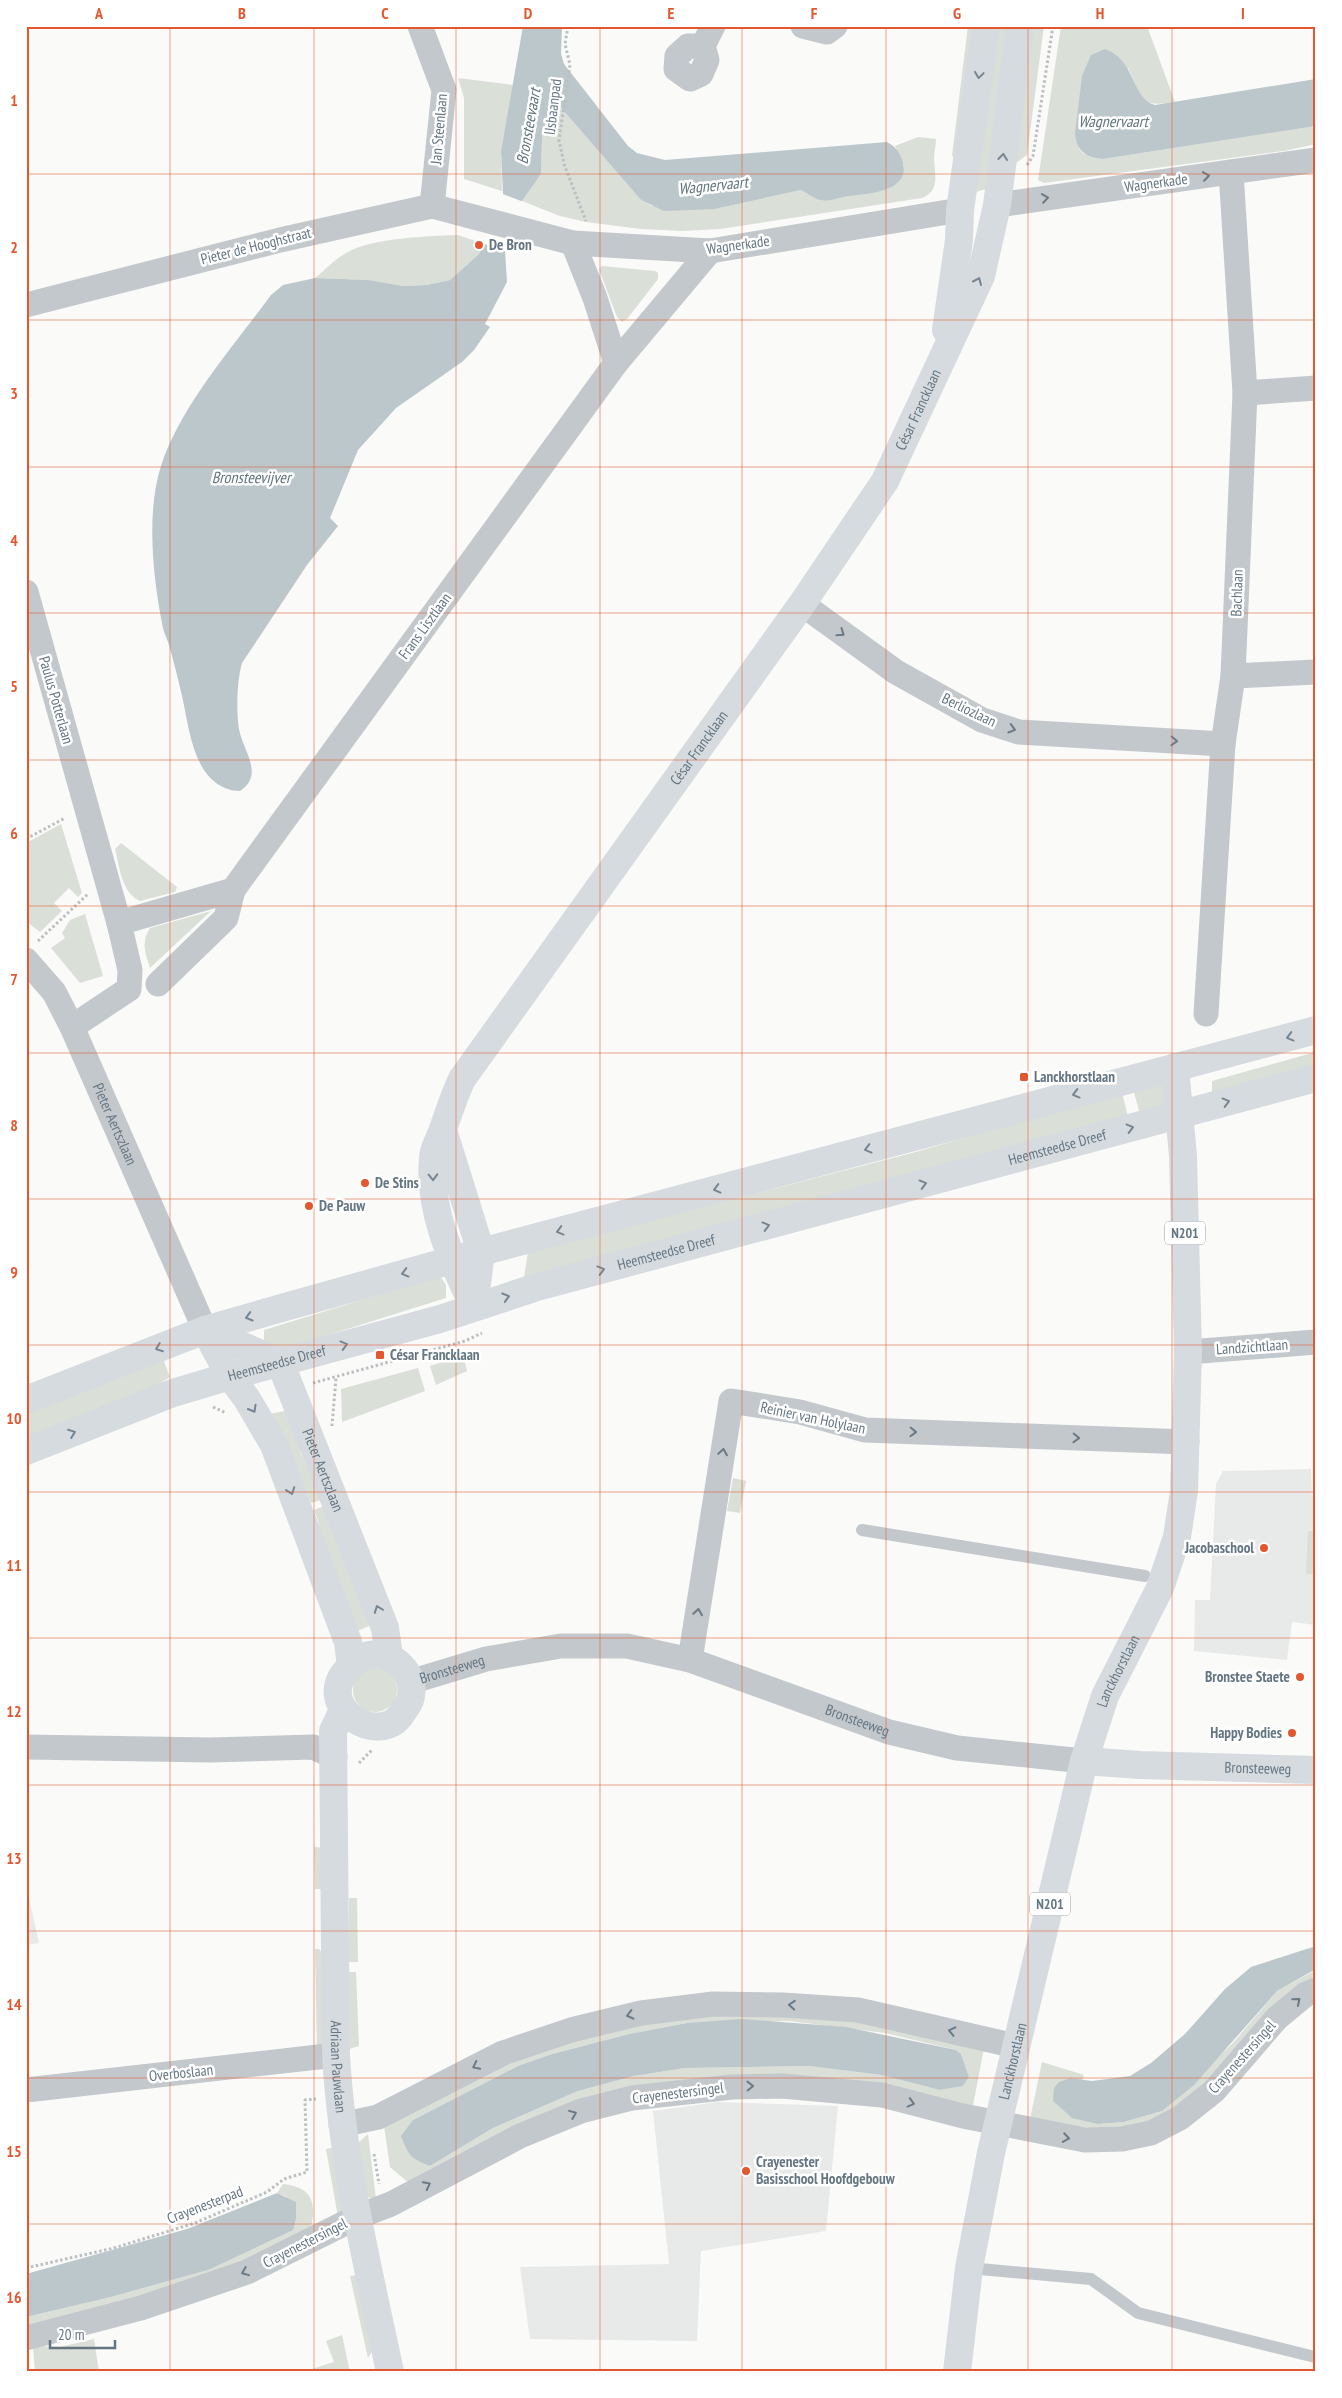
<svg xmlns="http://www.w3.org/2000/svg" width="1342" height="2398" font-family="'PT Sans Narrow',sans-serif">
<rect width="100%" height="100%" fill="#fafaf8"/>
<!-- built -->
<path fill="#e8e9e9" d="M1311,1469L1312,1496H1316V1625L1292,1622L1287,1660L1194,1651L1195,1600H1210L1216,1484L1223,1471Z
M26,1884L39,1943L26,1945Z
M718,2102L838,2106L826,2231L701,2251L697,2341L530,2339L520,2267L669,2264L653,2111Z"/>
<!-- green -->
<path fill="#dadfd7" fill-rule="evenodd" d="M968,26H979L960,174L952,155Z
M995,26H1011L990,188L972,193Z
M1026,26H1044L1027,155L1012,166Z
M1061,26H1147L1175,102C1138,108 1143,98 1128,68L1079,149L1084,154L1103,159L1316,126V144L1284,151L1044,183L1038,180Z
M458,78L513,85L501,151L502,191L464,179V98Z
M556,102L641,200L652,206L715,209L801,190L822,200L896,184L904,166L895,146L918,137L936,139C936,145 934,153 934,159C935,176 940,190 922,198L720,229L682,231L641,229L586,222L560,216L522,201L541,174L542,138L548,107Z
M458,235L484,244L479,254L450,280L427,285L403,286L369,280L315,278C325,270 336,258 348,252C373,238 429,236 458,235Z
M602,266L655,271L658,273V279L627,319L622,322L617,317L600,272L599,269Z
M61,824L82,893L78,897L69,888L54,903L62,911L40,932L26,921V843Z
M121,843L177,887L175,892L140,901C121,892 120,868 115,849Z
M211,911L150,968C145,953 141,942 150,928Z
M85,914L103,976L80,983L51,948L65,938L62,933L70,920Z
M1316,1052V1066L1212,1094V1081Z
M1159,1083L1167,1087V1105L1140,1114L1133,1089Z
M1122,1092L1128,1117L524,1277L528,1252L912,1153Z
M440,1276L446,1285V1298L274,1352L264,1342V1330Z
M457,1357L465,1363L467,1371L436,1385L430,1366Z
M163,1359L170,1377L149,1390L26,1440V1414Z
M418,1368L425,1391L342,1422L341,1389Z
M285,1411L303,1444L300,1452L321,1500L311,1503L292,1457L269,1414Z
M733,1478L746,1481L740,1513L727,1511Z
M324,1506L376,1623L355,1632L315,1532L319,1523L314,1510Z
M1308,1531H1316V1575L1306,1574Z
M353 1690a22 22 0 1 1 44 0a22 22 0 1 1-44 0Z
M314,1847L326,1848L325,1889H315Z
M349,1898H357L358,1962H349Z
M315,1949H319L326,1958V2044L317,2053Z
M1316,1970V1981L1202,2092L1159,2121L1118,2132L1030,2119L1042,2062L1084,2075L1082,2080L1071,2078L1098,2124L1124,2122L1162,2111L1233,2043L1277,1991Z
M348,1972H356L359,2046L349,2049Z
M730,2012L840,2016L984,2048L972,2111L646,2088L410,2184L390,2167L384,2126L488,2069L610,2028ZM789,2021L885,2033L956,2050L961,2054L969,2077L963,2086L940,2090L881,2075L809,2066L685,2068L634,2076L578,2091L493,2128L430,2166L413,2120L518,2066L552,2054L629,2034L687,2023Z
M368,2134L376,2199L367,2197L358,2143Z
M335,2147L346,2211L338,2217L326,2149Z
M283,2184C311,2187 317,2201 311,2227L236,2266L111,2308L26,2326V2317L111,2297L208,2270L287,2197L277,2193Z
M359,2275L374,2348L368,2358L350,2276Z
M342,2335L350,2372H302L334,2362L326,2341Z
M94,2339L99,2372H35L33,2346L60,2347Z"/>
<!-- water -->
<path fill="#bbc7cb" d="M523,26H562L561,54L564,64L628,146L637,153L665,160L887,142C896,147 900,152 903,163C910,192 867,194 848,196C841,197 829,202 821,200C815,199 807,193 801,190L715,209L664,211L641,200L556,102L550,105L542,138L541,174L522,201L505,251L507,282L485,324L490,327L474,350L462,362L396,408L358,450L330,518L338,526L307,565L242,663C237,680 236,711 239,729C243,751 265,775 240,791C223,791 209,780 201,765C190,745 187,718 182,696C178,679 174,662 169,645C167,638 163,631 162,623C153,577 146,512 161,466C181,405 233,347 271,295L283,285L315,278L369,280L403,286L427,285L450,280L479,254L503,194L501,151Z
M1105,49C1137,61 1131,99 1155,105L1316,79V126L1103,159C1086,157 1077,152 1075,134L1082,76L1091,55Z
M1316,1946V1969L1277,1991L1194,2085L1162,2111L1124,2122L1098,2124L1072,2118L1053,2101L1054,2088L1059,2082L1071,2078L1092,2081L1130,2076L1151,2063L1185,2034L1225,1989L1251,1967Z
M742,2019L846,2027L956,2050L961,2054L969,2077L963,2086L940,2090L881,2075L809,2066L685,2068L634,2076L578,2091L493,2128L430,2166C410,2158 409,2156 401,2136L413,2120L518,2066L552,2054L629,2034L687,2023Z
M277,2193L296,2202V2218L293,2230L208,2270L111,2297L26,2317V2274L187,2229Z"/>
<!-- pier -->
<path fill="#fafaf8" d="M500,193L524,202L507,252L482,243Z"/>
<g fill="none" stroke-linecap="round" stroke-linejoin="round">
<!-- path -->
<path stroke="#bbbfc2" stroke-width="3" stroke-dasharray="2.5 2.5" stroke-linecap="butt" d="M568,26L565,44L570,65L559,140L564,164L586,221
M1027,165L1033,156L1053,26
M26,839L65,818
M38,941L88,894
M313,1383L465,1341L482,1333
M213,1407L226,1413
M332,1426L336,1378
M359,1763L372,1750
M374,2154L379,2184
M26,2268L114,2248L195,2223L267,2192L284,2179L307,2172L305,2100L316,2099"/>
<!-- lane -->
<path stroke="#c3c8cc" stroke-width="12" d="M862,1530L1145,1576
M969,2268L1091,2279L1138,2313L1315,2357"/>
<!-- street -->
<g stroke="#c3c8cc" stroke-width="25">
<path d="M420,26L444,90L432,206"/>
<path d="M803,26L827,32L835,26"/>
<path d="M703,46H688L677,56L676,69L690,79L701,74L707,60L703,46L713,26"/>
<path d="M997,205L1316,160"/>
<path d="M573,243L595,298L616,363"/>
<path d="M26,305L280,240L432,206L573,243L710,251L960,210"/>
<path d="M1245,393L1316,388"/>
<path d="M26,592L119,923L233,890L226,918L158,984"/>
<path d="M802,604L896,672L982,720L1019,732L1223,744"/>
<path d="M1233,676L1316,672"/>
<path d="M233,890L616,363L710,251"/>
<path id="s1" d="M26,960L54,992L72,1027L205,1330"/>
<path d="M1206,1014L1223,744L1233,676L1245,393L1231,172"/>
<path d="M72,1027L129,989L130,970L119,923"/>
<path d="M1188,1352L1316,1342"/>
<path d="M690,1660L731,1401L800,1412L865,1430L1187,1442"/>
<path id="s2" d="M410,1682L486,1659L561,1646H627L690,1660L889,1732L957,1748L1084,1761"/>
<path d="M26,1747L210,1750L313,1747L335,1757"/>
<path d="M26,2090L336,2055"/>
<path d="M341,2125L378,2117L503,2053L571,2030L641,2013L713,2004L783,2005L858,2010L1016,2046"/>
<path d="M26,2338L141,2308L247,2272L357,2217L391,2204L520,2136L581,2111L632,2098L732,2087L782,2086L882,2095L963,2116L1085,2140L1122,2139L1151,2133L1180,2118L1214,2091L1277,2018L1306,1994L1316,1990"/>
</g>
<!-- secondary -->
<g stroke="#d6dbdf" stroke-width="28">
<path d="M946,330L959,240L960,210L986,26"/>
<path d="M443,1130L481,1252L474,1307"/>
<path id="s3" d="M474,1307C452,1261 428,1210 433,1158C433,1148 440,1139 443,1129C449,1112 454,1096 462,1079L802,604L885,481L981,276L997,205L1020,26"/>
<path id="s4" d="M205,1330L280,1362L385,1628L389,1656"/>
<path d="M205,1330L230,1376L247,1399L274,1445L348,1642L351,1666"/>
<path d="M377,1654C398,1657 417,1676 410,1700C408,1705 404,1710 402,1713C380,1749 312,1706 348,1669C357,1659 363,1655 377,1654Z"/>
<path id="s5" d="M343,1710L333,1731L336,2055C342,2162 368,2267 390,2372"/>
<path id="s6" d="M1084,1761L1140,1765L1316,1770"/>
</g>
<!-- primary -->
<g stroke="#d6dbdf" stroke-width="28">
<path d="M26,1400L205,1330L278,1309L481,1252L1316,1030"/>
<path id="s7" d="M26,1451L173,1393L230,1376L440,1319L537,1287L1316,1078"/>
<path id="s8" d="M957,2372L969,2268L991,2153L1084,1761L1105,1696L1160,1588L1177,1537L1184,1491L1188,1352L1183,1156L1175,1067"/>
</g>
</g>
<!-- one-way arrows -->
<defs><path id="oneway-chevron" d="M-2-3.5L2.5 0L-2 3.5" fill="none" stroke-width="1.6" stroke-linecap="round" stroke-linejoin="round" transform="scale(1.25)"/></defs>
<g stroke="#768591">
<use href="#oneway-chevron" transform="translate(979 75) rotate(98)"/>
<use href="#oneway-chevron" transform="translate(1003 157) rotate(-83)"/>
<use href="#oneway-chevron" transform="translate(978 281) rotate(-66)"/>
<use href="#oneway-chevron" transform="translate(1290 1037) rotate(165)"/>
<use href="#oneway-chevron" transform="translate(1076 1094) rotate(165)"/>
<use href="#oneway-chevron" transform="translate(1226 1102) rotate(-15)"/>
<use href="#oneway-chevron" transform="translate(1130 1128) rotate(-15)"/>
<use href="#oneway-chevron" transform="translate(868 1149) rotate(165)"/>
<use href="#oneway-chevron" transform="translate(433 1177) rotate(88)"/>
<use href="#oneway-chevron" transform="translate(923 1184) rotate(-15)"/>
<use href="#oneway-chevron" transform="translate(717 1189) rotate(165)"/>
<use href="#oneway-chevron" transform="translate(766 1226) rotate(-15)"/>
<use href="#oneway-chevron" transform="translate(560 1231) rotate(165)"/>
<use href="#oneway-chevron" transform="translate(601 1270) rotate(-15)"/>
<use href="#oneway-chevron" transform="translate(405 1273) rotate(165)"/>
<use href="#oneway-chevron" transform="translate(506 1297) rotate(-17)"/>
<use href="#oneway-chevron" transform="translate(249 1317) rotate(164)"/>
<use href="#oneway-chevron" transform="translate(344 1345) rotate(-15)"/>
<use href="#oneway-chevron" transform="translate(159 1348) rotate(159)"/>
<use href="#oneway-chevron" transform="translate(253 1409) rotate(60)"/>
<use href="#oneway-chevron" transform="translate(72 1433) rotate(-21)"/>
<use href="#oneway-chevron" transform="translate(291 1491) rotate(70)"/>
<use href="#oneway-chevron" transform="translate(378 1609) rotate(-111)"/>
</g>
<g stroke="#6a7a87">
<use href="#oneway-chevron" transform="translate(1206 176) rotate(-8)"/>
<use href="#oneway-chevron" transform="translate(1045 198) rotate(-8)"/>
<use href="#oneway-chevron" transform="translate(841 633) rotate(35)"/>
<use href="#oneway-chevron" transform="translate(1012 729) rotate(16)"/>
<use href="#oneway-chevron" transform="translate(1174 741) rotate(3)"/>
<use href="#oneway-chevron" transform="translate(913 1432) rotate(2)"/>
<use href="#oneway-chevron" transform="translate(1076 1438) rotate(2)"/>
<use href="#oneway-chevron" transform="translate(723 1452) rotate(-81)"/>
<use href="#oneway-chevron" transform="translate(698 1612) rotate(-81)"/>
<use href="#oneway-chevron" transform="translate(1297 2001) rotate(-40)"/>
<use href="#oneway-chevron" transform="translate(792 2005) rotate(-176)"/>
<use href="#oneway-chevron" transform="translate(630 2015) rotate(166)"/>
<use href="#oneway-chevron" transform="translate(952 2031) rotate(-167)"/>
<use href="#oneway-chevron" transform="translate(476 2066) rotate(154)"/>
<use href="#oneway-chevron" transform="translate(750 2086) rotate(-1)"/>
<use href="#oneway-chevron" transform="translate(911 2103) rotate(15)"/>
<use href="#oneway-chevron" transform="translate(573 2114) rotate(-22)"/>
<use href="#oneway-chevron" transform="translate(1066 2138) rotate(9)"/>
<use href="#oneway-chevron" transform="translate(427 2185) rotate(-27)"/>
<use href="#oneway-chevron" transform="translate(245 2272) rotate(158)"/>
</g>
<!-- grid -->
<path fill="none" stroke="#e4572e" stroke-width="1" stroke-opacity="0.55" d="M170,26V2372M314,26V2372M456,26V2372M600,26V2372M742,26V2372M886,26V2372M1028,26V2372M1172,26V2372M26,174H1316M26,320H1316M26,467H1316M26,613H1316M26,760H1316M26,906H1316M26,1053H1316M26,1199H1316M26,1345H1316M26,1492H1316M26,1638H1316M26,1785H1316M26,1931H1316M26,2078H1316M26,2224H1316"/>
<!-- markers -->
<g fill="#e4572e" stroke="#fff" stroke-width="2">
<circle cx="479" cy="245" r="5"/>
<rect x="1019" y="1072" width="10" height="10" rx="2.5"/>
<circle cx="365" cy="1183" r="5"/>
<circle cx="309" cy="1206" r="5"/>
<rect x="375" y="1350" width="10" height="10" rx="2.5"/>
<circle cx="1264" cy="1548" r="5"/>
<circle cx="1300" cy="1677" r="5"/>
<circle cx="1292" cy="1733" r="5"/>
<circle cx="746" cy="2171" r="5"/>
</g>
<g text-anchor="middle" stroke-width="5" stroke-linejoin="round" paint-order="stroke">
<!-- shield labels -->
<g fill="#fff" stroke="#939fa8" stroke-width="1">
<rect x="1165" y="1221.5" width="40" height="23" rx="4"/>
<rect x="1030" y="1892.5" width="40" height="23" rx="4"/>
</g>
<g font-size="14" font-weight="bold" fill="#657683">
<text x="1185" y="1238">N201</text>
<text x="1050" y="1909">N201</text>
</g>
<!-- street labels -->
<g font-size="15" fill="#657683" stroke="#fff">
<text transform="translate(553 107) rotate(-83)" y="5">IJsbaanpad</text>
<text transform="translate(439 129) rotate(-85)" y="5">Jan Steenlaan</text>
<text transform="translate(1156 183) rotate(-8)" y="5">Wagnerkade</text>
<text transform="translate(738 245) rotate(-8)" y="5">Wagnerkade</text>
<text transform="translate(256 246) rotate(-14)" y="5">Pieter de Hooghstraat</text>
<text dy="5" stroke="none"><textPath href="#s3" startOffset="1052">César Francklaan</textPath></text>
<text transform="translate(1237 593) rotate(-88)" y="5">Bachlaan</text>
<text transform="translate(425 626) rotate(-54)" y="5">Frans Lisztlaan</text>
<text transform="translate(56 700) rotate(74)" y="5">Paulus Potterlaan</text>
<text transform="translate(969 710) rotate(26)" y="5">Berliozlaan</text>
<text dy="5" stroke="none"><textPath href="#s3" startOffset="648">César Francklaan</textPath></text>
<text dy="5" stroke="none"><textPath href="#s1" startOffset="188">Pieter Aertszlaan</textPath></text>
<text dy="5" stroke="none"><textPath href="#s7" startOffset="1076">Heemsteedse Dreef</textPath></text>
<text dy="5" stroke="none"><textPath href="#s7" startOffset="671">Heemsteedse Dreef</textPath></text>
<text transform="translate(1252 1347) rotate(-4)" y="5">Landzichtlaan</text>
<text dy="5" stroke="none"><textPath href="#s7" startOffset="266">Heemsteedse Dreef</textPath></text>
<text transform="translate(813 1418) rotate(12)" y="5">Reinier van Holylaan</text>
<text dy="5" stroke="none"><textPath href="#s4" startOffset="198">Pieter Aertszlaan</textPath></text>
<text dy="5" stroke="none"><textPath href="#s2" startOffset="44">Bronsteeweg</textPath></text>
<text dy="5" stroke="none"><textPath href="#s8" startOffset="721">Lanckhorstlaan</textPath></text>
<text dy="5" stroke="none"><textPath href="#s2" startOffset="464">Bronsteeweg</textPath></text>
<text dy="5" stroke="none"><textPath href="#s6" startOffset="174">Bronsteeweg</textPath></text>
<text transform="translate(1242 2057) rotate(-48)" y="5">Crayenestersingel</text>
<text dy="5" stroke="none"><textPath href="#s8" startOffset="316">Lanckhorstlaan</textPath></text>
<text dy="5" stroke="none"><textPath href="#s5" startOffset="359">Adriaan Pauwlaan</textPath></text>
<text transform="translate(181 2073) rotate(-6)" y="5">Overboslaan</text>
<text transform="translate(678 2093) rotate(-7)" y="5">Crayenestersingel</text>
<text transform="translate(205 2205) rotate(-21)" y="5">Crayenesterpad</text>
<text transform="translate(305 2243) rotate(-27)" y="5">Crayenestersingel</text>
</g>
<!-- poi labels -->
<g font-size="15" font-weight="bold" fill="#657683" stroke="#fff" text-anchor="start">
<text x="489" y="250">De Bron</text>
<text x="1034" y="1082">Lanckhorstlaan</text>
<text x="375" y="1188">De Stins</text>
<text x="319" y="1211">De Pauw</text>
<text x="390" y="1360">César Francklaan</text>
<text x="1254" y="1553" text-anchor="end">Jacobaschool</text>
<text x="1290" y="1682" text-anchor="end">Bronstee Staete</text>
<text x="1282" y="1738" text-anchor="end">Happy Bodies</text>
<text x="756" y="2167">Crayenester<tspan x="756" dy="17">Basisschool Hoofdgebouw</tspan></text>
</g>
<!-- water labels -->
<g font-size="16" font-style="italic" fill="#60757c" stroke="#fff">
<text x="1113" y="127">Wagnervaart</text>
<text transform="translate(528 126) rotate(-80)" y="6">Bronsteevaart</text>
<text transform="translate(713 185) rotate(-6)" y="6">Wagnervaart</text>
<text x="251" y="483">Bronsteevijver</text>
</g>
</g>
<!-- border -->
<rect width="1342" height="2398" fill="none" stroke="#ffffff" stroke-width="55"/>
<!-- scale -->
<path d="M50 2340v8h65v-8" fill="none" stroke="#657683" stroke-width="2.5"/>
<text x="58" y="2340" font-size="15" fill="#657683" stroke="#ffffff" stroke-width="4" paint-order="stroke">20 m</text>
<rect x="28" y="28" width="1286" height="2342" fill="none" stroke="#e4572e" stroke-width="2"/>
<g font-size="16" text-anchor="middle" font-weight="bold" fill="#e4572e">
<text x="99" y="19">A</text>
<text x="242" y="19">B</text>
<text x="385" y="19">C</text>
<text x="528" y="19">D</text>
<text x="671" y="19">E</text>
<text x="814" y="19">F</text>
<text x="957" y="19">G</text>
<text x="1100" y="19">H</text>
<text x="1243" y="19">I</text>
<text x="14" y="106">1</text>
<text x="14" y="253">2</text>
<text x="14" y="399">3</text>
<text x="14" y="546">4</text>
<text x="14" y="692">5</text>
<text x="14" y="839">6</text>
<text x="14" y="985">7</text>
<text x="14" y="1131">8</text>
<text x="14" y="1278">9</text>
<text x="14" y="1424">10</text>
<text x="14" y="1571">11</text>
<text x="14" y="1717">12</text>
<text x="14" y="1864">13</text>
<text x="14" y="2010">14</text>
<text x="14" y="2157">15</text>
<text x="14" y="2303">16</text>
</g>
</svg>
